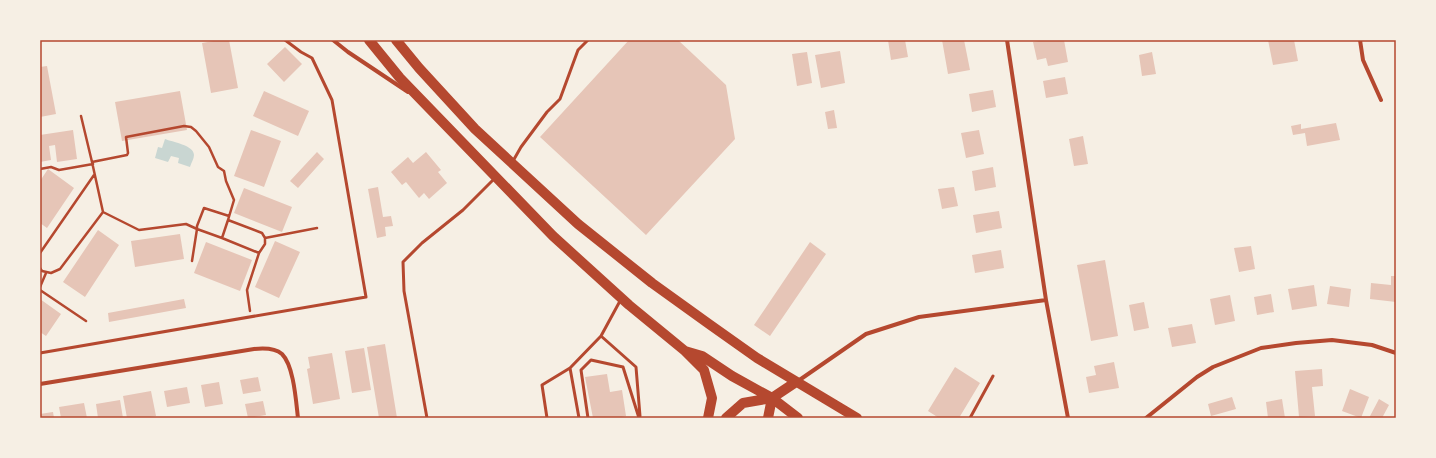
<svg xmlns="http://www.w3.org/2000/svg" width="1436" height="458" font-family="'Space Grotesk',sans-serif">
<rect width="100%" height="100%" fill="#f6efe4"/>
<!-- water -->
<path fill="#c9d6d2" d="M165,139C172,142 194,145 194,155C194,159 191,163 190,167L178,163L179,158L171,156L168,162L155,158L158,147L162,148Z"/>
<!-- building -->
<path fill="#e6c5b7" d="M219,40H229L238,88L211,93L202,43Z
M629,40H678L726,85L735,139L646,235L540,137Z
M888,40H905L908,57L891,60Z
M942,40H964L970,70L948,74Z
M1044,40H1064L1068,62L1048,66L1046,58L1037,60L1033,42Z
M1268,40H1294L1298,61L1273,65Z
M285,47L302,64L284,82L267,64Z
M840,51L845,83L821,88L815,55Z
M807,52L812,83L797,86L792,54Z
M1152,52L1156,74L1142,76L1139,55Z
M47,66L56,114L40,117V67Z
M1065,77L1068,94L1046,98L1043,81Z
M993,90L996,107L972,112L969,94Z
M180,91L187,130L122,141L115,102Z
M264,91L309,111L298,136L253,116Z
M834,110L837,128L828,129L825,112Z
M1336,123L1340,140L1307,146L1305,133L1293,135L1291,126L1301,124V129Z
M73,130L77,159L57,162L55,145L49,146L51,160L40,162V135Z
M251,130L281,141L264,187L234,176Z
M979,130L984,154L966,158L961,133Z
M1083,136L1088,164L1074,166L1069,139Z
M317,152L324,159L298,188L290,181Z
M426,152L441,170L438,172L447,183L429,199L424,193L419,198L406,182L402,185L391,172L408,157L413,163Z
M993,167L996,187L975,191L972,171Z
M48,169L74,188L47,228L40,223V181Z
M378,187L383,217L391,216L393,226L385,227L386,236L377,238L368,189Z
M954,187L958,206L942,209L938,189Z
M244,188L292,207L282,232L234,213Z
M999,211L1002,228L976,233L973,215Z
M98,230L119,245L85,297L63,282Z
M180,234L184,259L135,267L131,241Z
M275,241L300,252L279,298L255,287Z
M206,242L252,260L240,291L194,273Z
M810,242L826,254L770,336L754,325Z
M1251,246L1255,269L1239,272L1234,248Z
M1001,250L1004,268L975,273L972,255Z
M1105,260L1118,336L1091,341L1077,265Z
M1391,276H1396V302L1370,299L1371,283L1391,285Z
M1314,285L1317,306L1292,310L1288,289Z
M1330,286L1351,289L1349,307L1327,304Z
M1271,294L1274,312L1257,315L1254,297Z
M1230,295L1235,321L1215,325L1210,299Z
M40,299L61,314L46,336L40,332Z
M184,299L186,308L109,322L108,313Z
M1144,302L1149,328L1134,331L1129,305Z
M1192,324L1196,343L1172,347L1168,328Z
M385,344L397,418H379L367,347Z
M364,348L371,390L352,393L345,351Z
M332,353L340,399L313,404L307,369L310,368L308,357Z
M1114,362L1119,388L1089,393L1086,377L1096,375L1094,366Z
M955,367L980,383L959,418H939L928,411Z
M1322,369L1323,386L1312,387L1315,416L1299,417L1295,371Z
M607,374L610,392L622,390L626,416L617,418H593L585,377Z
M258,377L261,391L243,394L240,380Z
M219,382L223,404L205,407L201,385Z
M187,387L190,403L167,407L164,391Z
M1350,389L1369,397L1361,418L1342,411Z
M151,391L156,416L143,418H127L123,396Z
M1232,397L1236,409L1211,416L1208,404Z
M1282,399L1285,418H1268L1266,402Z
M1379,399L1389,405L1382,418H1369Z
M120,400L123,418H98L96,404Z
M263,401L266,415L248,418L245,404Z
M84,403L87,418H61L59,407Z
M53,412L54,418H40V414Z"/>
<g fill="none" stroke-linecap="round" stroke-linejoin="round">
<!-- path -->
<path stroke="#b5482f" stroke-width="2.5" d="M81,116L92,162L127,155L128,153L126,137L184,126L191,127L196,131L209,147L218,167L224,171L226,181L234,200L228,220L262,233L265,238L317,228
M92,162L103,212L139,230L186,224L197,229V226L204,208L229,216
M40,169L51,167L59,170L93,164
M222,238L259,253
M40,253L94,175
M192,261L197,229L222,238L228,220
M40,268L42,271L51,273L60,269L103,212
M40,287L46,273
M40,290L86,321
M250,311L247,290L259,253L265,244V238"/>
<!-- service -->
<path stroke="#b5482f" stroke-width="3" d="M513,161L521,147L547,112L560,99L578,50L588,40
M601,336L636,367L640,416
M40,353L366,297L332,100L312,58L301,52L285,40
M427,418L404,291L403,262L422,243L463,210L495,178
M547,418L542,385L570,368
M579,418L570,368L601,336L620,301
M588,418L581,370L591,360L623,367L639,418
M970,418L993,376"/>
<!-- minor -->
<path stroke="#b5482f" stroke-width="4" d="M333,40L348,52L408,92
M1007,40L1046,300L1068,418
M1360,40L1363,60L1381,100
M798,381L866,334L919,317L1046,300
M40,384L254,349C263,348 275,348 282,354C294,366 296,402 298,418
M1146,418L1197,377L1213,367L1261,348L1296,343L1332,340L1372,345L1396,353"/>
<!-- primary -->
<path stroke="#b5482f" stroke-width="10" d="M369,40L400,78L553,236L629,305L685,351L702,356L732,376L772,398L798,418
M396,40L419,68L475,129L578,224L652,283L709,324L757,358L857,418
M685,351L704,370L712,398L708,418
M726,418L743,403L772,398L796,382
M768,418L772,398"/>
</g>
<!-- border -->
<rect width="1436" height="458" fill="none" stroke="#f6efe4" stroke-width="82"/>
<rect x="41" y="41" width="1354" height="376" fill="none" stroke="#b5482f" stroke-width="1.5"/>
</svg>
